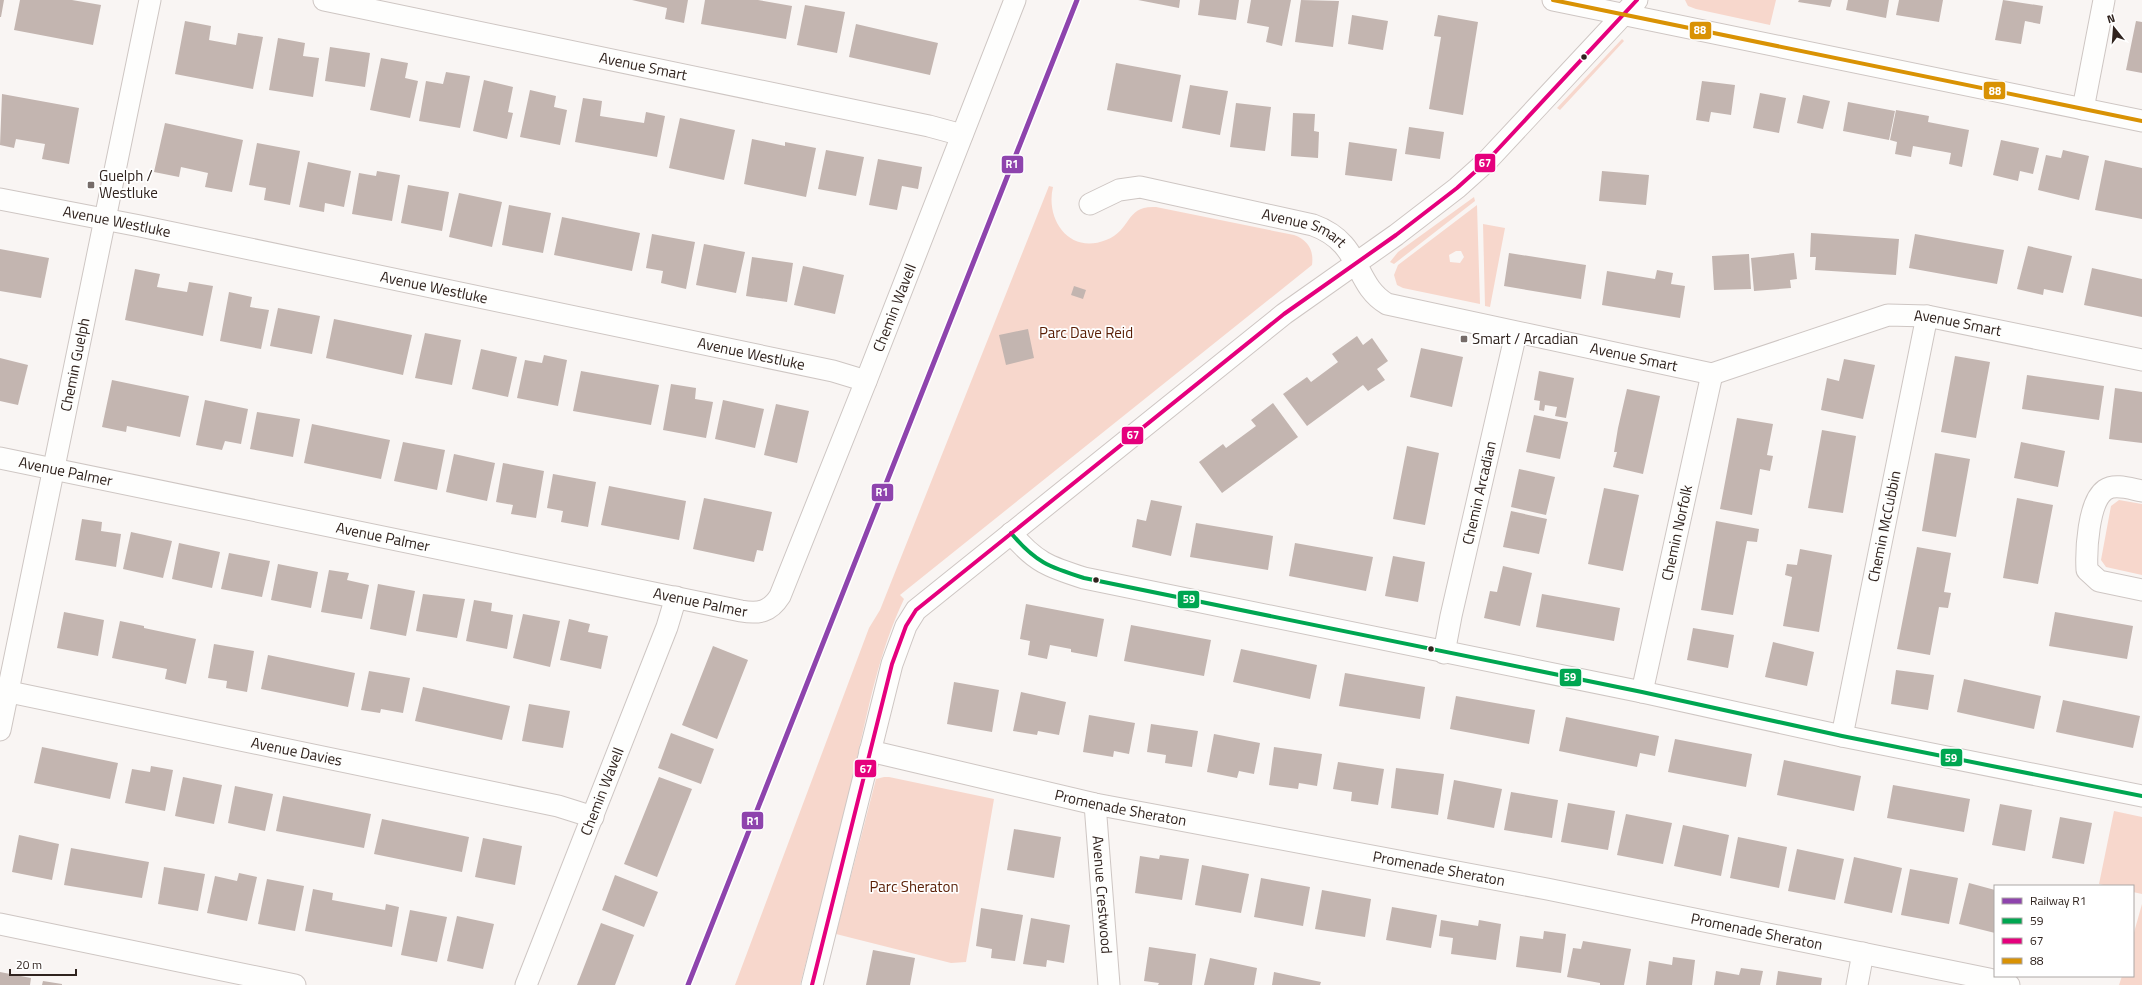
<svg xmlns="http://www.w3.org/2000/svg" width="2142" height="985" font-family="'Titillium Web',sans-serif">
<rect width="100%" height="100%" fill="#f9f5f3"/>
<!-- green -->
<path fill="#f7d7cc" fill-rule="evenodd" d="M1685,0H1776L1770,25L1696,9L1688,6Z
M1622,39L1624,41L1560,110L1557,108Z
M1049,186L1053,187C1045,220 1070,255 1106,240C1132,230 1125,205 1156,207L1294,235C1308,240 1314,250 1312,265L900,595L904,599C877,656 867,716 853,776C837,846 818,916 800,985H735L869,628L880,610Z
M1474,197L1475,201L1394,264L1390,262L1398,252Z
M1477,205L1480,304L1403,288L1397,285L1394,275L1398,265ZM1456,251H1461L1464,257L1460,263L1450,262L1449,255Z
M1483,224L1505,228L1490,307L1485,306Z
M2119,500L2142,504V575L2106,567L2101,560L2111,506Z
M884,777H889L994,799L966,962L951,963L836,934L876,779Z
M2114,811L2142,817V894L2133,892V886H2108L2099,884Z
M2142,904V985H2119L2122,976H2133V936Z"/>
<!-- building -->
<path fill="#c3b5b0" d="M0,0H4L1,17H0Z
M20,0H72L101,5L93,45L14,30Z
M632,0H688L684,23L665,19L667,8Z
M705,0H758L792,6L786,39L701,24Z
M1138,0H1180L1179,8Z
M1200,0H1239L1236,20L1198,15Z
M1251,0H1291L1282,46L1266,42L1269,27L1247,23Z
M1301,0L1339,1L1333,47L1295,42Z
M1799,0H1832L1830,7L1798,2Z
M1848,0H1889L1886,18L1846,10Z
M1899,0H1943L1939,22L1896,15Z
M2003,0L2043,6L2040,24L2025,21L2021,44L1995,40Z
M805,5L845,12L837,53L797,45Z
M1352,15L1388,21L1383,50L1348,44Z
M1438,15L1478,22L1463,115L1429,109L1441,37L1434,36Z
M185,21L211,26L209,40L236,45L238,33L263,37L253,89L175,74Z
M2136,21L2142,22V73L2126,70Z
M856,24L938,43L930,75L849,57Z
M278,38L305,43L303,56L319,58L313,97L269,90Z
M330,47L370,53L365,87L325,81Z
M381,58L408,63L405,78L418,81L410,118L370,110Z
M1116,63L1181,75L1172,122L1107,110Z
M446,72L470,76L460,128L419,121L426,81L443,84Z
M484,80L513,87L508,112L513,113L507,139L473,131Z
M1702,81L1735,85L1731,115L1711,112L1709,122L1696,120Z
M1190,85L1228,91L1220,135L1182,128Z
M530,90L556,96L554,107L567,110L560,145L520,137Z
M1760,93L1786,98L1779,133L1753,128Z
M2,94L79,108L69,164L42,159L45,144L16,139L14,148L0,145Z
M1803,95L1830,101L1823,129L1797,123Z
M583,98L602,101L600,116L644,123L646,112L665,116L657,157L575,142Z
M1848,102L1895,111L1889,140L1843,131Z
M1236,103L1271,107L1265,151L1230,147Z
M1896,110L1929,116L1928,122L1969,130L1962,167L1949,164L1951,153L1913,146L1911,157L1895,154L1897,142L1890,140Z
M1293,113L1315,114L1314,131L1319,132L1318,158L1291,156Z
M680,118L735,130L724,180L669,168Z
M165,123L243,140L232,192L205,187L208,173L181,167L179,177L154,172Z
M1409,127L1444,132L1440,159L1405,154Z
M752,139L785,146V142L816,148L806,197L744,184Z
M2001,140L2039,148L2033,174L2020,171L2018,181L1993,175Z
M1349,142L1397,149L1392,181L1345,175Z
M257,143L300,151L290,205L264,200L266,188L249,185Z
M826,150L864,157L856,196L818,189Z
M2063,150L2089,156L2079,200L2038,190L2046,155L2061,158Z
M878,159L922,167L918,189L902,186L897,210L869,205Z
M2105,160L2142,168V219L2095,210Z
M308,162L351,171L344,207L325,203L324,212L299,207Z
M377,171L400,175L392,221L352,214L359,173L376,176Z
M1602,171L1649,175L1646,205L1599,201Z
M408,185L449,192L442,231L401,223Z
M459,193L502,202L492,247L449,237Z
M509,205L551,213L543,253L502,245Z
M562,217L640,233L632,271L554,255Z
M1811,233L1899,239L1896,275L1815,270L1816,257H1810Z
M652,234L695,242L686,289L661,283L663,271L646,268Z
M1915,234L2004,250L1997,284L1909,268Z
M704,244L745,252L736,293L696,285Z
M2028,246L2072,256L2063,293L2044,289L2043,295L2017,289Z
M0,249L49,258L41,298L0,291Z
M1509,253L1586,265L1581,299L1504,286Z
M1794,253L1797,279L1790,280L1791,288L1754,291L1751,258Z
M1749,254L1751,289L1714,290L1712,256Z
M752,257L793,263L787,302L746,296Z
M803,266L844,275L835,314L794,305Z
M2092,268L2142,279V317L2084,305Z
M135,269L160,274L157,287L187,292L189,282L213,286L203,336L125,320Z
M1657,270L1673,273L1671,284L1685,286L1680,318L1602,305L1607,271L1655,279Z
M1074,286L1086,290L1083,299L1071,295Z
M229,292L252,297L250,307L269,310L261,349L220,341Z
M278,308L320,316L312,354L270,346Z
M334,319L412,335L403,375L326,358Z
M1028,329L1034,358L1006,365L999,335Z
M425,333L461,340L452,385L415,378Z
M1357,336L1363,345L1372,338L1388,361L1377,369L1385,380L1368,391L1363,385L1307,426L1283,394L1307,377L1311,382L1338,362L1332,354Z
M1421,348L1463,357L1452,407L1410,397Z
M481,349L517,357L508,397L472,389Z
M544,355L567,360L558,406L517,398L525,360L542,363Z
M1955,356L1990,362L1976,438L1941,432Z
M0,358L28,365L18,405L0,401Z
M1844,359L1875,365L1863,419L1821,410L1827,378L1839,381Z
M581,371L659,385L651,425L573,411Z
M1539,371L1574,378L1566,418L1555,416L1557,407L1545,405L1544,411L1539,410L1540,401L1534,400Z
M2027,375L2104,386L2099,420L2022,409Z
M112,380L189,396L180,437L127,426L126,432L102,427Z
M671,384L696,388L695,399L713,402L706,438L663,430Z
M2115,388L2142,392V443L2109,439Z
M1627,389L1660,396L1643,474L1613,467L1617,452H1614L1618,428Z
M205,400L248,409L241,444L225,441L222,450L196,445Z
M723,400L764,409L755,448L715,439Z
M1273,403L1298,437L1222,493L1199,462L1223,444L1226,448L1256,426L1251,420Z
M776,404L809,411L797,463L764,455Z
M257,412L300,419L293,457L250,449Z
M1534,415L1568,422L1560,459L1526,452Z
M1737,418L1773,424L1767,455L1773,456L1770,471L1760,469L1752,515L1720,509Z
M312,424L390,440L381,479L304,463Z
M1822,430L1856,436L1843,513L1808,508Z
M403,442L445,450L437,490L394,481Z
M2021,442L2065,451L2058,487L2014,478Z
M1407,446L1439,453L1425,525L1393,519Z
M1935,453L1970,459L1956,537L1922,531Z
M454,454L495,463L487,501L446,492Z
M503,463L544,471L536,518L511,514L513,505L496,502Z
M1519,469L1555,477L1546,515L1511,507Z
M553,474L596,482L588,527L561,522L563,511L547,508Z
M609,486L686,501L679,540L601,525Z
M1604,488L1639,495L1623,571L1588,564Z
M704,498L772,512L763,551L757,550L754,562L693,549Z
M2017,498L2053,505L2038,584L2003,578Z
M1151,500L1182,506L1171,556L1132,547L1137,519L1146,521Z
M1511,511L1547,519L1539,554L1503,547Z
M82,519L102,522L101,531L121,534L116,567L75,560Z
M1716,521L1759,529L1757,542L1747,541L1733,615L1701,610Z
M1196,523L1273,536L1268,570L1190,557Z
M131,532L172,541L163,578L123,569Z
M179,543L220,552L212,588L172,579Z
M1295,543L1373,557L1366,591L1289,576Z
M1917,547L1951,553L1944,592L1951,593L1948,608L1939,607L1930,655L1897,649Z
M1800,549L1832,555L1819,632L1783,626L1792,577L1785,575L1787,564L1797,565Z
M229,553L270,561L262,597L221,589Z
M1393,556L1425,562L1418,602L1385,596Z
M278,564L318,572L311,608L271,600Z
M1503,566L1532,573L1520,626L1484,618L1490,591L1497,592Z
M329,570L349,573L347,580L369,585L362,619L321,612Z
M378,584L415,591L406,636L370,629Z
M423,594L465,599L457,638L416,631Z
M1542,594L1620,608L1614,641L1536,627Z
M474,600L492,603L491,611L513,615L507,649L466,641Z
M1026,604L1104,619L1097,657L1071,652V649L1050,645L1047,659L1028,655L1030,641L1020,639Z
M64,612L104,620L98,656L57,648Z
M2055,612L2133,626L2127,659L2049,646Z
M523,614L560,621L550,667L513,658Z
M569,619L590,624L588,632L608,636L601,669L560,660Z
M120,621L144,626V628L196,639L186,684L165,679L167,669L112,658Z
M1131,625L1211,640L1204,676L1124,661Z
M1693,628L1734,635L1728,668L1687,660Z
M1773,642L1814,652L1807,686L1765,677Z
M214,644L254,651L247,692L226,688L227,681L208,678Z
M713,646L748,660L717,739L682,725Z
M1241,649L1317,665L1310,699L1233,682Z
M268,655L355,673L348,707L261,689Z
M1896,670L1934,675L1928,710L1891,704Z
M369,671L410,678L403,713L381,709L380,713L361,710Z
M1345,673L1425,687L1420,719L1339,706Z
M1964,679L2041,696L2034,729L1957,712Z
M954,682L999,690L992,732L947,724Z
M423,687L510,706L502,740L415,721Z
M1021,692L1066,702L1059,735L1038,731L1037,735L1013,731Z
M1456,696L1535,710L1529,744L1450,729Z
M2063,700L2140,716L2133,748L2056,732Z
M529,704L570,711L563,748L522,741Z
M1089,715L1135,723L1129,754L1114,751L1113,757L1083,752Z
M1566,717L1659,736L1655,756L1640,753L1637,767L1559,751Z
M1151,724L1198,731L1192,767L1165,763L1166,755L1147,752Z
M671,733L714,749L701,784L658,768Z
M1214,734L1260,743L1254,774L1239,771L1237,778L1207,772Z
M1675,739L1752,754L1746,787L1668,772Z
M42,747L118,763L110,799L34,783Z
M1274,747L1322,754L1317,786L1299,783L1298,789L1269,785Z
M1784,760L1861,776L1854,811L1777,795Z
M1338,762L1384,769L1378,805L1351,801L1352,792L1333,789Z
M151,766L173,770L165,811L125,803L132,769L150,772Z
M1396,768L1444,774L1438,815L1391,808Z
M183,777L222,785L214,824L175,816Z
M659,777L692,789L657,877L624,864Z
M1454,780L1502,789L1494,828L1447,819Z
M1893,785L1970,799L1964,832L1887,818Z
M235,786L273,794L265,831L228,823Z
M1511,792L1558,800L1552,838L1504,830Z
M283,796L371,814L364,848L276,831Z
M1568,803L1615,811L1608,850L1561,842Z
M2000,804L2032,810L2025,851L1992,845Z
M1626,814L1672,823L1663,864L1617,855Z
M2060,817L2092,823L2084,864L2052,858Z
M382,819L469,837L462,872L374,854Z
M1683,825L1729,835L1721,876L1674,866Z
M1014,829L1061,837L1054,878L1007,870Z
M19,835L59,844L52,880L12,872Z
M1738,837L1787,847L1779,888L1730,878Z
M483,838L522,846L515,885L475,877Z
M71,848L149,862L142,898L64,885Z
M1797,849L1844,859L1835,900L1788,891Z
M1160,855L1189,859L1182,900L1135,893L1140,856L1159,859Z
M1854,857L1902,868L1892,913L1844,903Z
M1202,865L1249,874L1241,913L1195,905Z
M164,867L205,874L198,911L158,904Z
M1910,869L1958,878L1949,924L1901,915Z
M239,873L257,877L247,921L207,913L215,876L237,881Z
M615,875L658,892L644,927L602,910Z
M1261,878L1310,887L1303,926L1254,917Z
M267,879L304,886L295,931L258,924Z
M1969,883L1995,890V933L1959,924Z
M313,889L333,893L332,900L385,910L386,904L399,907L392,947L305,931Z
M1322,890L1371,899L1365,937L1315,929Z
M1392,907L1437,915L1431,948L1386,940Z
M981,908L1023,915L1015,961L991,958L992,949L976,946Z
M410,910L447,917L437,962L401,955Z
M457,916L494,924L483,969L447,961Z
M1031,918L1070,925L1064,963L1047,960L1046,967L1023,964Z
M1441,920L1478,926L1479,920L1501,924L1496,960L1451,954L1453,938L1439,936Z
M601,923L634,935L615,985H577Z
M1544,931L1566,934L1561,973L1516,967L1520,936L1543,939Z
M1583,941L1631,949L1624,985H1600V983L1567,977L1573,948L1581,949Z
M1149,947L1196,954L1192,985H1158L1159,983L1144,981Z
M873,950L915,958L910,985H866Z
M1673,957L1695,960L1692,985H1646L1649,961L1672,965Z
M1210,958L1257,968L1254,985H1204Z
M1741,968L1763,971L1760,985H1714L1716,971L1739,975Z
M1778,971L1822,978L1821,985H1776Z
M0,972L31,978L30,985H0Z
M1274,972L1321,982L1320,985H1272Z
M43,981L62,984V985H42Z"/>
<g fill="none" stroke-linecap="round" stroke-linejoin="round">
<defs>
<g id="minor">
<path id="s1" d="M324,0L929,126L962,135"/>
<path d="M1553,0L2142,121"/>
<path d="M2083,109L2104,0"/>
<path id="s2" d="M0,199L140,226L833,371L866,381"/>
<path id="s3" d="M1090,204L1119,190L1140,187L1313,225C1363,243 1353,284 1387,304L1712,374L1888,315L1927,316L2142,360"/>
<path id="s4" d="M0,458L741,611C759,614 770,612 780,596L866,381L1015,0"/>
<path d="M2142,491C2131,489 2115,483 2105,490C2088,502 2086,551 2087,570L2099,581L2142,590"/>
<path d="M1011,533C1035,562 1049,567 1084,578L1642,692L1842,736L2142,796"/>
<path id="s5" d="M1444,653L1451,616L1516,333"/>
<path id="s6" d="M0,690L558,806L593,817"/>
<path id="s7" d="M1642,692L1712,374"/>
<path id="s8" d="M0,730L150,0"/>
<path id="s9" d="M1842,736L1927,316"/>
<path id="s10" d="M870,751L1095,804L1547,889L1989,979L2009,985"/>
<path id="s11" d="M1095,804L1109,985"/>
<path d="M0,924L295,985"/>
<path id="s12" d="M526,985L667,627L676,597"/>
<path d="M812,985L892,664L906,626L916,610L1284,314L1396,235L1457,188L1486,162L1637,0"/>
<path d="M1857,985L1863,953"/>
</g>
</defs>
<!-- minor casing -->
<use href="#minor" stroke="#cec6c3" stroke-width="23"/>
<!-- minor -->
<use href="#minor" stroke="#fefefd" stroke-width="21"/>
<defs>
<path id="bus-1" d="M1011,533C1035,562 1049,567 1084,578L1642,692L1842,736L2142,796"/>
<path id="bus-2" d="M812,985L892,664L906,626L916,610L1284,314L1396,235L1457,188L1486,162L1637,0"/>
<path id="bus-3" d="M1553,0L2142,121"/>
</defs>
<!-- bus-1 casing -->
<use href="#bus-1" stroke="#fff" stroke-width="7"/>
<!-- bus-2 casing -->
<use href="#bus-2" stroke="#fff" stroke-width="7"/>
<!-- bus-3 casing -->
<use href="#bus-3" stroke="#fff" stroke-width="7"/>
<!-- bus-1 -->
<use href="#bus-1" stroke="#00a651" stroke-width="4"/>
<!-- bus-2 -->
<use href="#bus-2" stroke="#e5007d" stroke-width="4"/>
<!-- bus-3 -->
<use href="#bus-3" stroke="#d99204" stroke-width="4"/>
<defs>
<path id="rail-1" d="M688,985L1077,0"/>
</defs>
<!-- rail-1 casing -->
<use href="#rail-1" stroke="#fff" stroke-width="8"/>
<!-- rail-1 -->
<use href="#rail-1" stroke="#8e44ad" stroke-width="5"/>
</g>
<!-- markers -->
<g fill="#30231e" stroke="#fff" stroke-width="1.5">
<circle cx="1584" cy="57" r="3.5"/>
<circle cx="1096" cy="580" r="3.5"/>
<circle cx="1431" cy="649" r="3.5"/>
</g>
<g fill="#766c69" stroke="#fff" stroke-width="1.5">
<rect x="87" y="181" width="8" height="8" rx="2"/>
<rect x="1460" y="335" width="8" height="8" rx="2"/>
</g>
<g text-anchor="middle" stroke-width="3.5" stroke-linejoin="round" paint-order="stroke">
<!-- street labels -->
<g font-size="15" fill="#30231e" stroke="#fff">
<text dy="5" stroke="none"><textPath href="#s1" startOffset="326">Avenue Smart</textPath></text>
<text dy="5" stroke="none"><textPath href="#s2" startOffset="119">Avenue Westluke</textPath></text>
<text dy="5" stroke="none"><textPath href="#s3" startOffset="223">Avenue Smart</textPath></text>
<text dy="5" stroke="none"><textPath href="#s2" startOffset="443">Avenue Westluke</textPath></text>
<text dy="5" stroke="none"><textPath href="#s4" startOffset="1112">Chemin Wavell</textPath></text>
<text dy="5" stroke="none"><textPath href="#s3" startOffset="930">Avenue Smart</textPath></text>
<text dy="5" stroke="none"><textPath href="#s2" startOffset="767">Avenue Westluke</textPath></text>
<text dy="5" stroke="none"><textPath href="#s3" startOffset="594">Avenue Smart</textPath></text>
<text dy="5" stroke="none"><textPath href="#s8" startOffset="373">Chemin Guelph</textPath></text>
<text dy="5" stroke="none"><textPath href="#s4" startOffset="67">Avenue Palmer</textPath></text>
<text dy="5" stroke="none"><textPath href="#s5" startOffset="164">Chemin Arcadian</textPath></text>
<text dy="5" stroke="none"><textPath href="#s9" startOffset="214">Chemin McCubbin</textPath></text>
<text dy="5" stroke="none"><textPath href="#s7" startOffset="163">Chemin Norfolk</textPath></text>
<text dy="5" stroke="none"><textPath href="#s4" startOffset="391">Avenue Palmer</textPath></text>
<text dy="5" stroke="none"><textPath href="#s4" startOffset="715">Avenue Palmer</textPath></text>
<text dy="5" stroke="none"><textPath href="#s6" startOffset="303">Avenue Davies</textPath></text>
<text dy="5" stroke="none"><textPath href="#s12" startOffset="208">Chemin Wavell</textPath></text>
<text dy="5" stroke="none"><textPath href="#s10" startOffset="257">Promenade Sheraton</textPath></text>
<text dy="5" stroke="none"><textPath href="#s10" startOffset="581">Promenade Sheraton</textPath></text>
<text dy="5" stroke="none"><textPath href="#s11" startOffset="91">Avenue Crestwood</textPath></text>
<text dy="5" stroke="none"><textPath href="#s10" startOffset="905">Promenade Sheraton</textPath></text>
</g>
<!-- poi labels -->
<g font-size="15" fill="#30231e" stroke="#fff" text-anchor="start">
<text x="99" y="181">Guelph /<tspan x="99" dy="17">Westluke</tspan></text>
<text x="1472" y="344">Smart / Arcadian</text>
</g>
<!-- park labels -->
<g font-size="15" fill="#591e05" stroke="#fff">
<text x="1086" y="338">Parc Dave Reid</text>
<text x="914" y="892">Parc Sheraton</text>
</g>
</g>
<g stroke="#fff" stroke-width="1.5">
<rect x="1689" y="21" width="23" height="19" rx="4" fill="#d99204"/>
<rect x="1983" y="81" width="23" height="19" rx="4" fill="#d99204"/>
<rect x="1474" y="153" width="22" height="20" rx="4" fill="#e5007d"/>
<rect x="1001" y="155" width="23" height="19" rx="4" fill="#8e44ad"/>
<rect x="1121" y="426" width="23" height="19" rx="4" fill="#e5007d"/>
<rect x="871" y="483" width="23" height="19" rx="4" fill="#8e44ad"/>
<rect x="1177" y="590" width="23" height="19" rx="4" fill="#00a651"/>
<rect x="1559" y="668" width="23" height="19" rx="4" fill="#00a651"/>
<rect x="1940" y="748" width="23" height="19" rx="4" fill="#00a651"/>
<rect x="854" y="759" width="23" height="19" rx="4" fill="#e5007d"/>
<rect x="741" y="811" width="23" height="19" rx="4" fill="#8e44ad"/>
</g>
<g font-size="11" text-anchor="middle" font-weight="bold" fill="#fff">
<text x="1700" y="34">88</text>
<text x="1995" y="95">88</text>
<text x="1485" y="167">67</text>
<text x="1012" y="168">R1</text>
<text x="1133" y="439">67</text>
<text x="882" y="496">R1</text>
<text x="1189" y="603">59</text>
<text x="1570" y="681">59</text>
<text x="1951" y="762">59</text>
<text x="866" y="773">67</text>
<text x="753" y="825">R1</text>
</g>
<!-- legend -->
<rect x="1994" y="885" width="140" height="92" fill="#ffffff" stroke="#aca7a5"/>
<rect x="2002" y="898" width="20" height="6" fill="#8e44ad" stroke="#aca7a5"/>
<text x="2030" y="905" font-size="12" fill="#30231e">Railway R1</text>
<rect x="2002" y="918" width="20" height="6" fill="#00a651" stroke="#aca7a5"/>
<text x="2030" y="925" font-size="12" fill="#30231e">59</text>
<rect x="2002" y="938" width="20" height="6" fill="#e5007d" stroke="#aca7a5"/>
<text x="2030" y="945" font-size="12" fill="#30231e">67</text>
<rect x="2002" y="958" width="20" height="6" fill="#d99204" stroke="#aca7a5"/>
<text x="2030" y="965" font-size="12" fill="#30231e">88</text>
<!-- north arrow -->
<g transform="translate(2114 28) rotate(343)" stroke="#ffffff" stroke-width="3" paint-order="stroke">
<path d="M0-3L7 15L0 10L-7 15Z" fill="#30231e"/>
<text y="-6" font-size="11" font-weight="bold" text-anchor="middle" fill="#30231e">N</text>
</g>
<!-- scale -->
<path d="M10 969v6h66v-6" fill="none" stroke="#30231e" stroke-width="2"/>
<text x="16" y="969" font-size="12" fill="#30231e" stroke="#ffffff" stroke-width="3" paint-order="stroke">20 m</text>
</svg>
